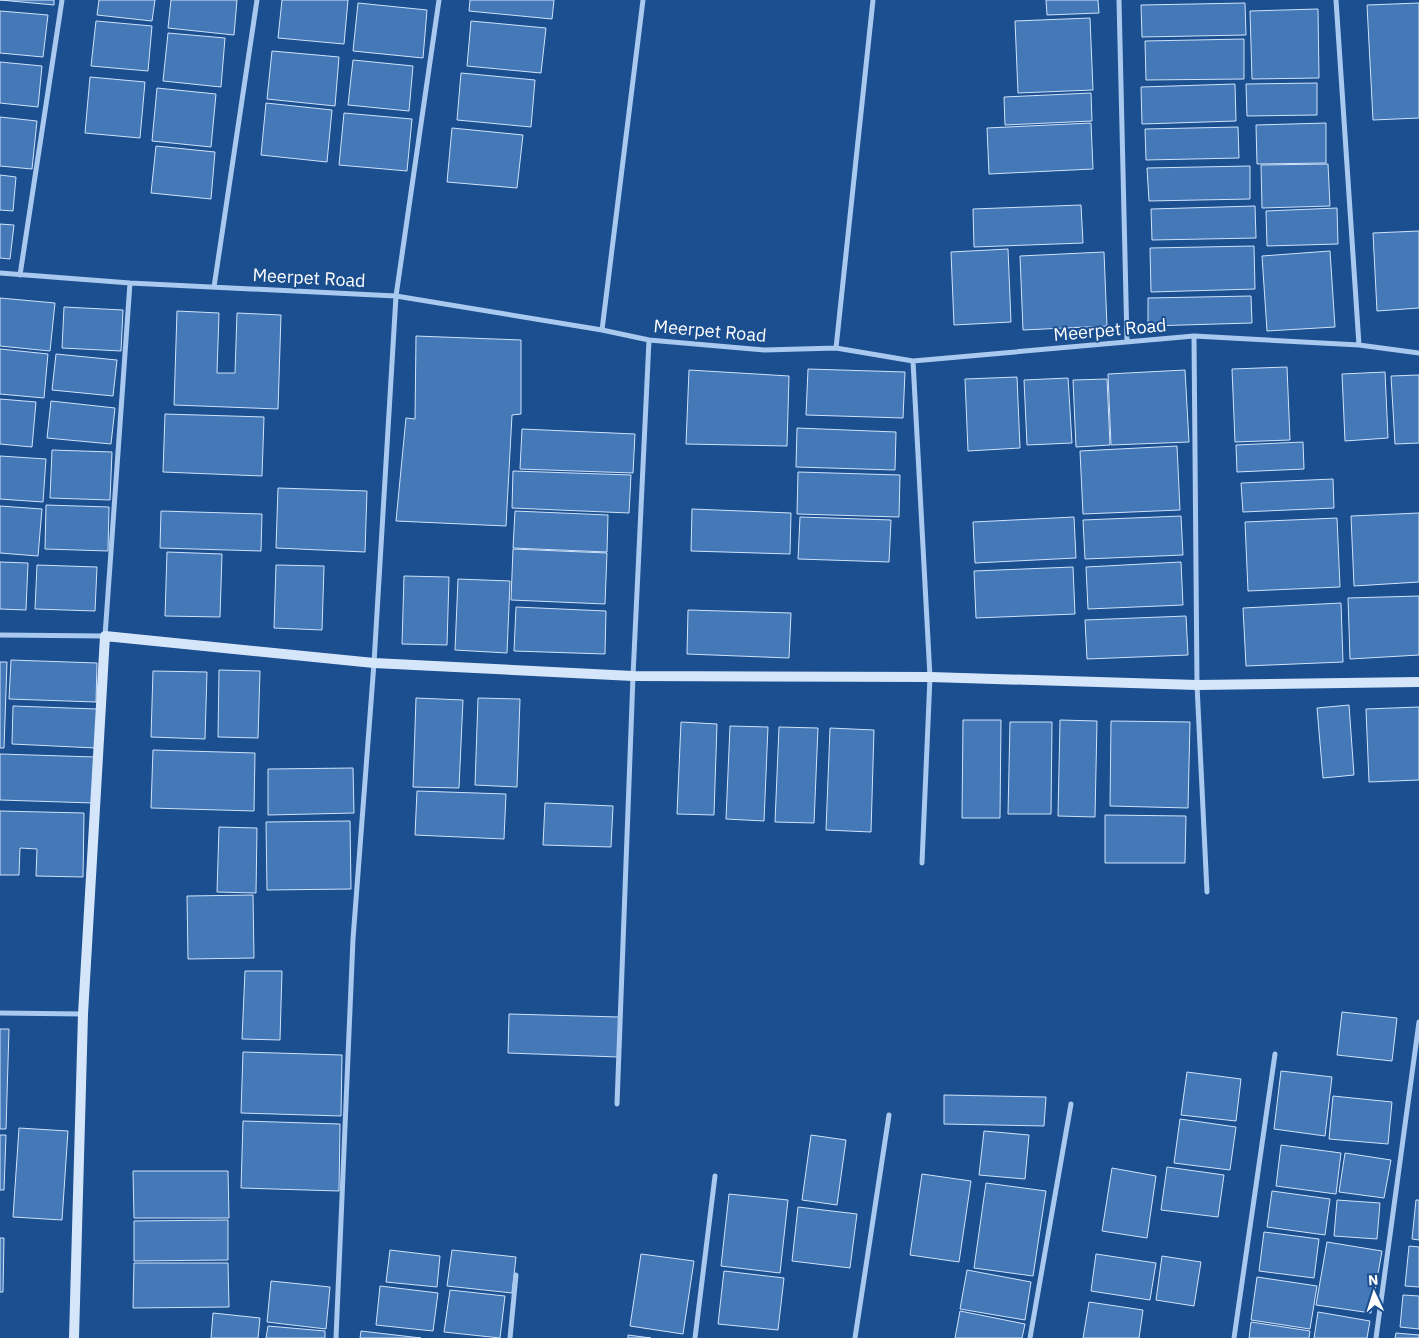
<svg xmlns="http://www.w3.org/2000/svg" width="1419" height="1338" font-family="'IBM Plex Sans',sans-serif">
<rect width="100%" height="100%" fill="#1b4f8f"/>
<!-- building -->
<path fill="#4478b7" stroke="#cfe3fa" d="M0,0H54V5Z
M99,0H155L152,21L97,15Z
M171,0H237L234,35L168,28Z
M282,0H348L344,44L278,38Z
M470,0H554L552,19L469,11Z
M1046,0H1098L1099,13L1047,15Z
M358,3L427,10L423,58L353,51Z
M1245,3L1246,35L1142,37L1141,5Z
M1419,3V118L1373,120L1367,5Z
M1318,9L1319,78L1252,79L1250,11Z
M0,11L48,15L43,57L0,53Z
M1090,18L1093,90L1018,93L1015,21Z
M96,21L152,26L148,71L91,66Z
M471,21L546,28L541,73L467,66Z
M168,33L225,38L221,87L163,81Z
M1244,39V79L1146,80L1145,41Z
M272,51L339,57L335,106L267,99Z
M353,60L413,66L409,111L348,105Z
M0,62L42,66L38,107L0,103Z
M461,73L535,80L531,127L457,120Z
M90,77L145,82L140,138L85,133Z
M1317,83V115L1247,116L1246,84Z
M1235,84L1236,121L1142,124L1141,87Z
M157,88L216,94L211,147L152,141Z
M1091,93L1092,121L1005,125L1004,97Z
M266,103L332,110L327,162L261,155Z
M344,113L412,119L407,171L339,165Z
M0,117L37,121L32,169L0,166Z
M1091,123L1093,169L989,174L987,128Z
M1326,123V163L1257,164L1256,125Z
M1238,127L1239,158L1146,160L1145,129Z
M452,128L523,135L517,188L447,182Z
M156,146L215,152L211,199L151,193Z
M1328,164L1330,206L1262,208L1261,165Z
M1250,166V199L1149,201L1147,168Z
M0,175L16,177L13,211L0,210Z
M1081,205L1083,243L974,247L973,209Z
M1255,206L1256,238L1152,240L1151,209Z
M1337,208L1338,244L1267,246L1266,211Z
M0,224L14,225L10,259L0,258Z
M1419,231V308L1377,311L1373,233Z
M1254,246L1255,289L1151,292L1150,248Z
M1008,249L1011,322L954,325L951,252Z
M1330,251L1335,327L1267,331L1262,256Z
M1104,252L1107,326L1023,330L1020,256Z
M1251,296L1252,323L1148,326V298Z
M0,298L55,303L50,351L0,346Z
M64,307L123,310L121,351L62,348Z
M177,311L219,313L217,373H235L237,313L281,315L278,409L174,405Z
M416,336L521,340V414L512,415L506,526L396,521L406,418L415,419Z
M0,349L48,354L44,398L0,394Z
M56,354L117,360L113,396L52,390Z
M1287,367L1290,440L1235,442L1232,369Z
M808,369L905,372L903,418L806,415Z
M689,370L789,376L787,446L686,444Z
M1185,370L1189,442L1111,445L1108,374Z
M1385,372L1388,438L1345,441L1342,374Z
M1419,375V443L1395,444L1391,376Z
M1017,377L1020,448L968,451L965,379Z
M1068,378L1072,443L1027,445L1024,380Z
M1107,379L1110,445L1076,447L1073,380Z
M0,399L36,402L32,447L0,444Z
M51,401L115,408L111,444L47,438Z
M165,414L264,417L262,476L163,472Z
M797,428L896,432L895,470L796,467Z
M522,429L635,434L633,473L520,469Z
M1303,442L1304,469L1237,472L1236,445Z
M1177,446L1180,510L1083,514L1080,451Z
M52,450L112,452L110,500L50,498Z
M0,456L46,459L43,502L0,499Z
M513,471L631,475L629,513L512,508Z
M798,472L900,475L899,517L797,514Z
M1333,479L1334,508L1243,512L1241,483Z
M278,488L367,491L365,552L276,548Z
M46,505L109,507L108,551L45,549Z
M0,506L42,509L38,556L0,553Z
M692,509L791,513L790,554L691,551Z
M161,511L262,514L261,551L160,548Z
M515,511L608,515L607,552L513,548Z
M1419,513V582L1354,586L1351,516Z
M1181,516L1183,555L1085,559L1083,520Z
M800,517L891,520L889,562L798,559Z
M1074,517L1076,558L975,563L973,522Z
M1337,518L1340,587L1248,591L1245,522Z
M513,549L607,553L605,604L511,600Z
M167,552L222,554L220,617L165,616Z
M0,562L28,563L26,610L0,609Z
M1181,562L1183,605L1088,609L1086,567Z
M37,565L97,567L95,611L35,609Z
M276,565L324,566L322,630L274,628Z
M1073,567L1075,614L976,618L974,571Z
M404,576L449,577L447,645L402,644Z
M458,579L510,581L507,653L455,650Z
M1419,596V655L1350,659L1348,598Z
M1341,603L1343,662L1246,666L1243,608Z
M516,607L606,611L605,654L514,651Z
M688,610L791,613L789,658L687,654Z
M1186,616L1188,655L1087,659L1085,620Z
M11,660L97,663L96,702L9,699Z
M0,662H7L4,748H0Z
M219,670L260,671L258,738L218,737Z
M153,671L207,672L205,739L151,737Z
M416,698L463,700L459,788L413,787Z
M478,698L520,699L517,787L475,785Z
M1349,705L1354,775L1323,778L1317,708Z
M13,706L97,709L96,748L12,744Z
M1419,707V780L1369,782L1366,709Z
M963,720H1001L1000,818H962Z
M1060,720L1097,721L1095,817L1058,816Z
M1111,721L1190,722L1188,808L1110,806Z
M681,722L717,724L714,815L677,814Z
M1010,722H1052L1051,814H1008Z
M730,726L768,727L764,821L726,819Z
M779,727L818,728L814,823L775,822Z
M830,728L874,730L871,832L826,830Z
M153,750L255,753L254,811L151,808Z
M0,754L95,757L93,803L0,800Z
M353,768L354,813L268,815V769Z
M417,791L506,794L504,839L415,835Z
M545,803L613,806L611,847L543,845Z
M0,811L84,813L83,877L36,876L37,849L20,848L19,875H0Z
M1105,815L1186,816L1185,863H1105Z
M350,821L351,889L267,890L266,822Z
M219,827L257,828L256,893L217,892Z
M253,895L254,958L188,959L187,896Z
M245,971H282L280,1040L242,1039Z
M1342,1012L1397,1018L1392,1061L1337,1055Z
M509,1014L619,1017L618,1057L508,1053Z
M0,1029H9L6,1129H0Z
M243,1052L342,1055L341,1116L241,1113Z
M1281,1071L1332,1077L1325,1136L1274,1129Z
M1187,1072L1241,1079L1236,1121L1181,1115Z
M944,1095L1046,1097L1044,1126L944,1124Z
M1333,1096L1392,1102L1388,1144L1329,1139Z
M1180,1119L1236,1127L1230,1170L1174,1163Z
M243,1121L340,1124L339,1191L241,1188Z
M19,1128L68,1131L62,1220L13,1217Z
M984,1131L1029,1135L1025,1179L979,1175Z
M0,1135H6L4,1190H0Z
M811,1135L846,1140L837,1205L802,1200Z
M1281,1145L1341,1153L1336,1194L1276,1186Z
M1345,1153L1391,1160L1384,1198L1339,1192Z
M1167,1167L1224,1175L1218,1217L1161,1210Z
M1112,1168L1156,1176L1147,1238L1102,1231Z
M133,1171H228L229,1218H134Z
M922,1174L971,1181L959,1262L910,1255Z
M986,1183L1046,1191L1033,1276L974,1268Z
M1272,1191L1330,1199L1325,1235L1267,1227Z
M729,1194L788,1200L780,1273L721,1266Z
M1337,1200L1380,1203L1377,1239L1334,1236Z
M1416,1200H1419V1240L1412,1239Z
M798,1207L857,1214L850,1268L792,1261Z
M228,1220V1260L134,1261V1221Z
M1264,1232L1319,1239L1314,1278L1259,1271Z
M0,1238H4L3,1292H0Z
M1327,1242L1382,1251L1371,1313L1316,1305Z
M1409,1246L1419,1247V1287L1405,1286Z
M390,1250L440,1256L437,1287L386,1282Z
M452,1250L516,1257L512,1293L447,1286Z
M641,1254L694,1261L683,1334L630,1326Z
M1096,1254L1156,1263L1150,1300L1091,1291Z
M1162,1256L1201,1262L1194,1306L1156,1300Z
M134,1263H228L229,1307L133,1308Z
M967,1270L1031,1282L1025,1320L960,1309Z
M724,1271L784,1278L778,1330L718,1324Z
M1257,1277L1317,1286L1310,1329L1251,1320Z
M271,1281L330,1287L326,1329L267,1322Z
M380,1286L438,1293L433,1331L376,1325Z
M450,1290L505,1296L500,1338L444,1332Z
M1403,1295L1419,1296V1329L1400,1327Z
M1089,1302L1143,1310L1139,1338H1083Z
M960,1311L1025,1324L1022,1338H955Z
M1318,1312L1370,1321L1367,1338H1314Z
M213,1313L260,1318L258,1338H211Z
M1251,1322L1310,1331L1309,1338H1249Z
M268,1326L325,1331V1338H266Z
M361,1331L421,1338H360Z
M1396,1333L1419,1335V1338H1395Z
M628,1335L651,1338H628Z"/>
<g fill="none" stroke-linecap="round" stroke-linejoin="round">
<!-- street -->
<path stroke="#a9c9ee" stroke-width="5" d="M1119,0L1127,342
M1336,0L1359,345
M0,273L130,283L396,296L602,330L649,340L765,350L836,348L913,361L1194,336L1359,345L1419,353
M20,275L62,0
M214,287L257,0
M602,330L643,0
M1194,336L1197,685L1207,892
M836,348L873,0
M913,361L930,677L922,863
M0,635L105,636L130,283
M0,1013L83,1014
M617,1104L633,676L649,340
M336,1338L353,939L374,663L396,296L439,0
M510,1338L516,1275
M695,1338L715,1176
M855,1338L889,1115
M1030,1338L1071,1104
M1234,1338L1275,1054
M1376,1338L1419,1022"/>
<!-- secondary -->
<path stroke="#d6e6fa" stroke-width="10" d="M74,1338L83,1014L105,636L374,663L633,676L930,677L1197,685L1419,682"/>
</g>
<g text-anchor="middle" stroke-width="4" stroke-linejoin="round" paint-order="stroke">
<!-- street labels -->
<g font-size="18" fill="#fff" stroke="#1b4f8f">
<text transform="translate(309 278) rotate(3)" y="6">Meerpet Road</text>
<text transform="translate(1110 330) rotate(-5)" y="6">Meerpet Road</text>
<text transform="translate(710 331) rotate(5)" y="6">Meerpet Road</text>
</g>
</g>
<!-- north arrow -->
<g transform="translate(1374 1293) rotate(356)" stroke="#1b4f8f" stroke-width="4" paint-order="stroke">
<path d="M0-4L9 19L0 12L-9 19Z" fill="#ffffff"/>
<text y="-8" font-size="14" font-weight="bold" text-anchor="middle" fill="#ffffff">N</text>
</g>
</svg>
